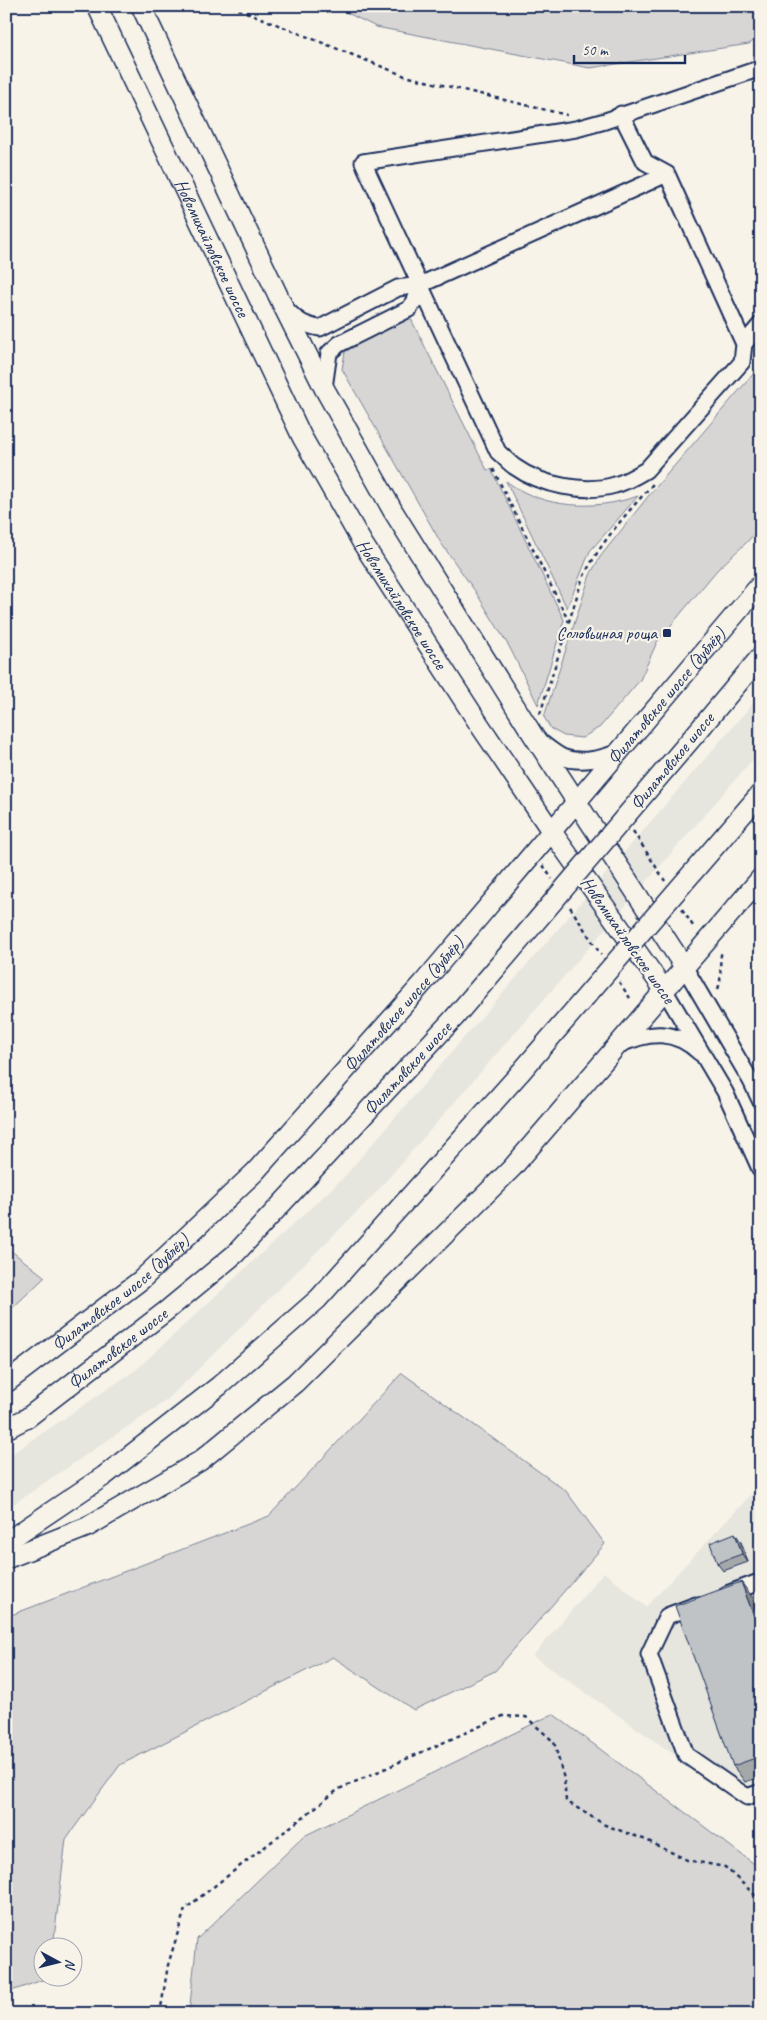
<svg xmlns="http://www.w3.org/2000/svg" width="767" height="2020" font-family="Caveat,sans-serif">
<rect width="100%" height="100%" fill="#f7f3e8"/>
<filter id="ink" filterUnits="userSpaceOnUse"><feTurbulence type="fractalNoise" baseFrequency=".02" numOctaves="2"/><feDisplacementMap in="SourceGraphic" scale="10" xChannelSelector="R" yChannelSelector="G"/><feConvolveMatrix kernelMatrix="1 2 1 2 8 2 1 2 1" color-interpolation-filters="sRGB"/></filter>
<g filter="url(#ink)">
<!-- built -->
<path fill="#e6e5de" d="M761,694V750L371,1198L167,1400L6,1509V1458L137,1369L343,1178Z
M761,1484V1815L533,1656L604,1572L646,1607Z"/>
<!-- green -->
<path fill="#d7d6d4" stroke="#798299" d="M333,6H761V36L749,44L590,68L376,27Z
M409,315L487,470L491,469L564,620L538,705L510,648L475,591L441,543L342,369L345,352L402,316Z
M761,365V526L747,542L717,570L657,642L640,680L600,727L582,738L564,736L551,729L544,717L590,575L600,557L650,494Z
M506,481C543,509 595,511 638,496L590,551L567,608Z
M6,1247L45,1277L6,1314Z
M402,1373L566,1491L605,1544L495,1671L414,1710L333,1657L120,1765L66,1839L53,1947L42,1948V1978H48L6,1993V1617L269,1516Z
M553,1714L761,1869V2014H189L197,1939L304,1836Z"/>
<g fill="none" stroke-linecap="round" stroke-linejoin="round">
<defs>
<path id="minor" d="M761,68L605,121L576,129L363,162L498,452C504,457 509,463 515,467C540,485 585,494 615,485C626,482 636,476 646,470L742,362L744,344L761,324
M621,114L645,162L667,174L744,344
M288,311C297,321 306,326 320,328L398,288L420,285L667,174
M324,388L329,353L339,344L409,309L415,301L420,285
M539,741C546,746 554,753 562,757C580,764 603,759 620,751
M685,968L751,1081L761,1102
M665,991L725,1092L761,1171
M619,1045C649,1031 675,1029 700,1053
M727,1594L759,1582L761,1586
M696,1605L667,1616L649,1654L686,1755L747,1797L761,1792"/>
<g id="major">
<path id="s1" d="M97,6L302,437L363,544L479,724L552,832L665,991"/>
<path d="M141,6L283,306L324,388L393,511L533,735L685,968"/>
<path d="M704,724L761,656"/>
<path id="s2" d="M6,1383L141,1280L255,1172L424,982L761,584"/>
<path id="s3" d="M6,1429L27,1418L166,1311L235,1254L454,1018"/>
<path d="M6,1542L104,1476L219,1386L318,1299L520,1073"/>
<path d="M6,1559L87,1527L200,1461L295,1383L512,1168L761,878"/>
</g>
</defs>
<!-- minor casing -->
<use href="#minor" stroke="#1b2f5e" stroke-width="19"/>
<!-- major casing -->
<use href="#major" stroke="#1b2f5e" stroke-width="22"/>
<!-- path -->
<path stroke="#1b2f5e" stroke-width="2.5" stroke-dasharray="4 4" stroke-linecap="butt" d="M231,6L405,76L567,115
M493,469L569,622
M540,714L582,580C599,544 626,514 653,484
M633,831L665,881
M543,865L552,879
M570,907L601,955
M682,909L693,926
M755,913L761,907
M619,982L630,998
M718,989C723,976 718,964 722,951
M160,2014L168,1965L185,1909L339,1789L503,1716L526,1717L554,1742L564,1779L566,1801L605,1825L646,1840L687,1860L725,1867L756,1896L761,1905"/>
<!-- minor -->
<use href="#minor" stroke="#f7f3e8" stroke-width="15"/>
<!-- major -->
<use href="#major" stroke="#f7f3e8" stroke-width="19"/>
<defs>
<path id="major-bridge" d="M454,1018L704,724
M520,1073L761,793"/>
</defs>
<!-- major-bridge casing -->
<use href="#major-bridge" stroke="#1b2f5e" stroke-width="22" stroke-linecap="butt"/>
<!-- major-bridge -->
<use href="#major-bridge" stroke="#f7f3e8" stroke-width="19"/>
</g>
<!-- wall -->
<path fill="#a5a8a9" stroke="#1b2f5e" d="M741,1542L748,1562L723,1571L717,1563Z
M753,1598L761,1620V1777L745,1782L733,1766Z"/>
<!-- shaded-wall -->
<path fill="#86888a" stroke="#1b2f5e" d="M735,1533L741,1542L748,1562L742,1554Z
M741,1582L753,1598L761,1620V1635Z"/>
<!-- building -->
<path fill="#c0c3c5" stroke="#1b2f5e" d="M735,1533L742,1554L717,1563L710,1543Z
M741,1582L761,1635V1756L733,1766L675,1606Z"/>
</g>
<!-- markers -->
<rect fill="#1b2f5e" stroke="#f7f3e8" stroke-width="2" x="662" y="628" width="10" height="10" rx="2.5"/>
<g text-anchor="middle" stroke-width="4.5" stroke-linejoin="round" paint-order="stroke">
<!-- street labels -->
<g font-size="18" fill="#1b2f5e" stroke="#f7f3e8">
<text dy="6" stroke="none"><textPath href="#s1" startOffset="268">Новомихайловское шоссе</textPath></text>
<text dy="6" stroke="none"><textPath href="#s1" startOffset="672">Новомихайловское шоссе</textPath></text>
<text dy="6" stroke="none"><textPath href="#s2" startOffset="956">Филатовское шоссе (дублёр)</textPath></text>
<text transform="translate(672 761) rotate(-50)" y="6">Филатовское шоссе</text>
<text transform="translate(628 940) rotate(55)" y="6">Новомихайловское шоссе</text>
<text dy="6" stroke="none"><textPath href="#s2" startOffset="551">Филатовское шоссе (дублёр)</textPath></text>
<text dy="6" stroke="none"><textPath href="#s3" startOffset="542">Филатовское шоссе</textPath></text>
<text dy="6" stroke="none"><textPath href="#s2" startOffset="146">Филатовское шоссе (дублёр)</textPath></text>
<text dy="6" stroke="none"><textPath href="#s3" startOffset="138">Филатовское шоссе</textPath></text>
</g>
<!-- poi labels -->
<g font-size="18" fill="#1b2f5e" stroke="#f7f3e8" text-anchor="end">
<text x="657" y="639">Соловьиная роща</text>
</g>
</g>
<!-- margin -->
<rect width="767" height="2020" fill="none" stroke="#f7f3e8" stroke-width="25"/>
<rect x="12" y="12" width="742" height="1995" fill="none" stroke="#1b2f5e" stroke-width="2" filter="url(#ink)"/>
<!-- north arrow -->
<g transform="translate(58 1962) rotate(97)"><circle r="24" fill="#f7f3e8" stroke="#9fa5b1"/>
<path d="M0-4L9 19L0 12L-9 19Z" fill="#1b2f5e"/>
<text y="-8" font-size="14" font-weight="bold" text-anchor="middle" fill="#1b2f5e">N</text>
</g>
<!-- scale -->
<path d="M574 55v8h111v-8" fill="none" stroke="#1b2f5e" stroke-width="2.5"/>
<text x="582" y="55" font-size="15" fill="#1b2f5e" stroke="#f7f3e8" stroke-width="4" paint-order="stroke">50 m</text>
</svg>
